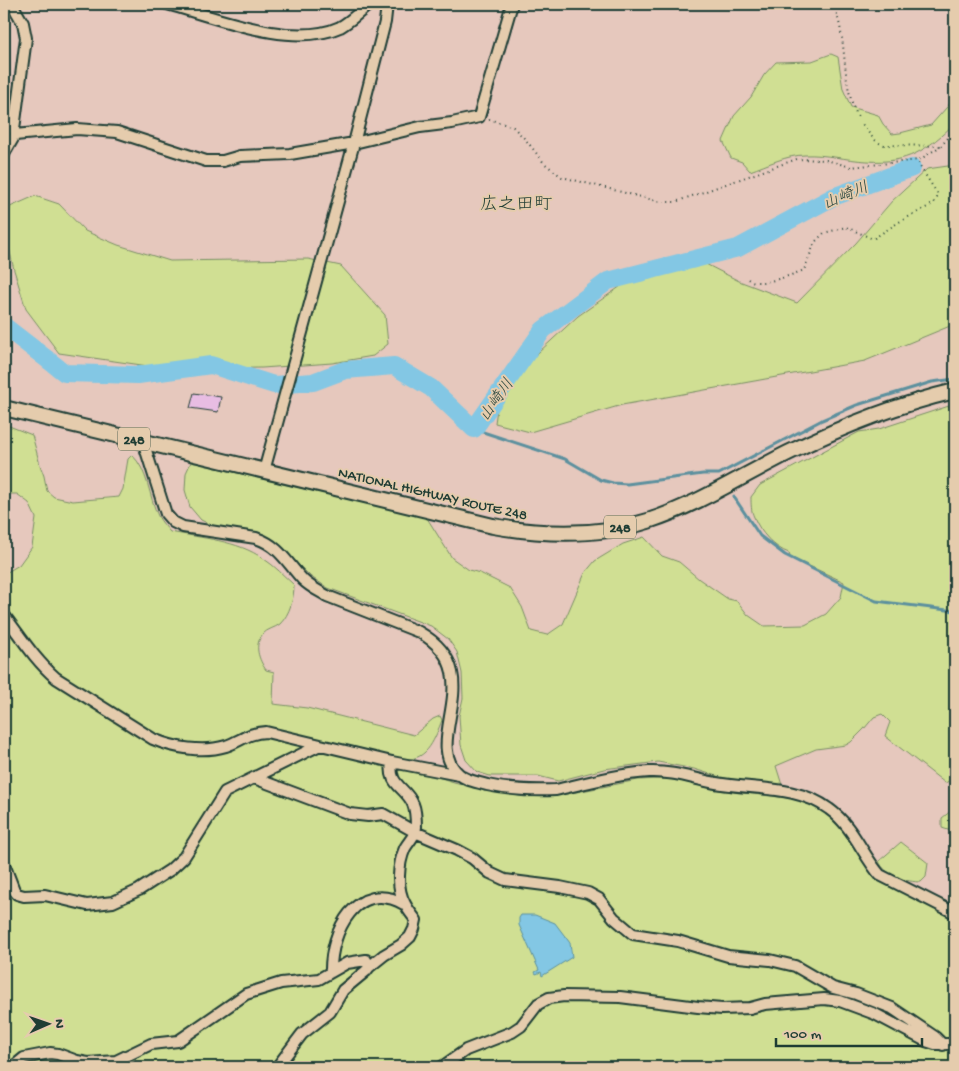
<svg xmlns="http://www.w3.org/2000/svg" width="959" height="1071" font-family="'Gochi Hand','Klee One',sans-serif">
<rect width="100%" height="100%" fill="#e6c8bd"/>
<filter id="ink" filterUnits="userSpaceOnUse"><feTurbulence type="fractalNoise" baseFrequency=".02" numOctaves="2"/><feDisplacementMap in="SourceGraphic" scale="10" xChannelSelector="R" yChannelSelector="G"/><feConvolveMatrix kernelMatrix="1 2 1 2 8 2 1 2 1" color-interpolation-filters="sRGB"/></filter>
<g filter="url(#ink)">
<!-- green -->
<path fill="#d0df93" stroke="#788e64" d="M831,54L838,57L843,89L851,107L878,115L883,124L892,134L900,133L931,125L955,98V123C927,150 908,164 867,161C846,160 826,154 805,155C787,155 767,165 750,171L742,162L731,158L723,141L734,116L751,97L764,75L776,62L812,61Z
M955,165V324L865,361L622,405L530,432L495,423L500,388L578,316L624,284L688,255L739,281L797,303L856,243L892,201L927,169Z
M35,196L59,204L85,231L118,245L170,261L308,259L341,266L385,315L388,344L373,356L332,363L262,368L169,369L59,353L26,309L14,270L7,239L10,207Z
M955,404V778L945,783L885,736L890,722L882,714L874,717L864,729L851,742L846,745L816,749L776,766L782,785L723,778L694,769L658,762L604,769L558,781L538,776H490L477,772L466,760L461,745L459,716L463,698L462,673L457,652L448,639L431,626L328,588L311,577L274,540L257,533L211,525L201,520L190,507L185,490L186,473L191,462L427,518L452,558L469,570L480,573L510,588L522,607L531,631L547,635L563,624L585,573L595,561L623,544L644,537L662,556L679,562L699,579L728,599L737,601L748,615L764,626L805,625L826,614L841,597L844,582L790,557L789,553C774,548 760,532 754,517C751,511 751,504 751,497L760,485L859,432L879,429Z
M4,424L32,435L40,465L44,476L47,491L54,497L73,501L119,497L123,489L128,459L132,455C148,470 149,497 158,516C161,522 166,527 170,532C201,538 237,540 264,559C275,566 284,576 294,585C294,598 290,614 280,624C275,628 267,629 263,634C253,645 259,660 266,670L274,672L273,704L307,708L414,735L433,719L440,716L442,720C435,738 428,760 406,759L267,729L223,744L187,745L156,738L55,674L4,611V574L19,565L32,547L36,518L29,503L17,494H4Z
M4,618L61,685L184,750L263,734L405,767L454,782L490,791L525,797L561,795L638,780L661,779L676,780L717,790L797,799L813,805L826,813L838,824L876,879L955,918V1067H4Z
M955,810V828L948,830L942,828V818L951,811Z
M901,842L928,863L926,877L921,882C907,882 885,876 879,861Z"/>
<!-- water -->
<path fill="#83c7e4" stroke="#5b909e" d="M521,915H535L555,923L570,943L572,957L542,976L541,972L536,974L535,972L539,970L519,925V918Z"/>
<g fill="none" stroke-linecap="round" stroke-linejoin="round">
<!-- stream -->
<path stroke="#5b909e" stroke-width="3" d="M474,429L565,459L601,480L613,483L627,484L703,474H719L822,420L857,405L932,382L955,379
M734,497L760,536L785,555L876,601L955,611"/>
<!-- river -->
<path stroke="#83c7e4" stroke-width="18" d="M4,326L65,373L138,375L211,365L274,385L313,382L345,370L394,366L431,388L474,429L543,330L608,281L738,248L833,197L912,168"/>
</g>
<!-- building -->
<path fill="#e8bde3" stroke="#1f3d34" d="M194,393L221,397L218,412L190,408Z"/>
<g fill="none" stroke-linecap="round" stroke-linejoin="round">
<defs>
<path id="minor" d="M167,4C215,17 292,49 340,27C351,21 360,11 370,4
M4,126L14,129
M15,135L77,129L117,132L206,161H223L240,156L290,154L354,143L420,127L452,123L479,117L512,4
M4,154L15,135L14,129L26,38L23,23L12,4
M143,441L166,514L173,522L183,527L256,538C280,546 287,563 303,580C310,587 319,591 327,596L419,632C492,673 420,741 459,774C466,781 478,782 487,785C510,790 533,791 556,790C586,783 618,774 649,772C672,771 694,779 716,783C754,790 797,785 829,809C853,826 862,854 880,875L955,913
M264,471L354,143L385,22L387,4
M4,615C20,636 35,660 56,678L153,739C174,748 203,753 226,746C242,740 248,733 266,732L392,762L459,775
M254,778L350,814L368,816L383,814L415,832L457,850L472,858L490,873L505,880L560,887L588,893L599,899L614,918L633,934L678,941L728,956L770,960L795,966L833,988L856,994L892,1008L935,1037L943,1045
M4,864L14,890L17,894L24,896L45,895L87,905L113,902L139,890L170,870L184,857L225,792L320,745
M331,972C330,932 357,878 404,904
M13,1067L24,1058L50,1053L58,1054L77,1061L88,1063L116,1061L151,1044L178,1041L246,994L281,983L319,979L347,963L366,960L369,967
M277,1067L302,1034L330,1012L343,990L366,971L369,967L384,955L401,945L410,937L414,929L416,920C412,915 408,910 405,904C396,888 398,864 405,848C409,841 416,835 416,827C416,820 416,811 413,804C405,786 388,786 392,762
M442,1067L466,1050L512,1032L521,1026L538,1004L549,998L564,996L620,997L698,1007L722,1009L750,1008L765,1004L824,999L840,1001L875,1014L926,1041L935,1044H955"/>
<path id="highway" d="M4,408L493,526C544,535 598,537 648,521C697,505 742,476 788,453C839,428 899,404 955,391"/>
</defs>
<!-- minor casing -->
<use href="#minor" stroke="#1f3d34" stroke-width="14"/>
<!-- highway casing -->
<use href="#highway" stroke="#1f3d34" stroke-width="18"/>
<!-- path -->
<path stroke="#1f3d34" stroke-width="2" stroke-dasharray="1 4" stroke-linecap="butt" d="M833,4C851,45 837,93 867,131C873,138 876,143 885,145L941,146
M489,119L513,127L526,140L544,163L562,177L661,202H675L797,159L826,160L851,167L919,160L941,146L955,130
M748,279C758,288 792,275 804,270L815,242L824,233L846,227L873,239L899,222L933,204L937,198V193L919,165V160"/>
<!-- minor -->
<use href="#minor" stroke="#e5ccad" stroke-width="10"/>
<!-- highway -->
<use href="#highway" stroke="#e5ccad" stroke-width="14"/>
</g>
</g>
<g text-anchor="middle" stroke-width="4" stroke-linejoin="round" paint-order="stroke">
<!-- shield labels -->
<g fill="#e5ccad" stroke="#5a6858" stroke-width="1">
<rect x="118" y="427.5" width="32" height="23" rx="4"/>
<rect x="604" y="515.5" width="32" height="23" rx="4"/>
</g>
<g font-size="14" font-weight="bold" fill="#1f3d34">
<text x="134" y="444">248</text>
<text x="620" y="532">248</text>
</g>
<!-- street labels -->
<g font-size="15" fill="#1f3d34" stroke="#e5ccad">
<text transform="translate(433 493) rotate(13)" y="5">NATIONAL HIGHWAY ROUTE 248</text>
</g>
<!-- water labels -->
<g font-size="16" font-style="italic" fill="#24443d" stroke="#e5ccad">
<text transform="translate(845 194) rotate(-23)" y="6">山崎川</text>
<text transform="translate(495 399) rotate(-55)" y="6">山崎川</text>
</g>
<!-- quarter labels -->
<g font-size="18" fill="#1f3d34" stroke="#e5ccad">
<text x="516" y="209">広之田町</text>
</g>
</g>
<!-- margin -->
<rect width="959" height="1071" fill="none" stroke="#e5ccad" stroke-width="20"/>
<rect x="10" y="10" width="939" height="1051" fill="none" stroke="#1f3d34" stroke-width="2" filter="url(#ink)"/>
<!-- north arrow -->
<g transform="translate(48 1024) rotate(88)" stroke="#e5ccad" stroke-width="4" paint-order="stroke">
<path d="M0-4L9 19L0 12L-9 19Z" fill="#1f3d34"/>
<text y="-8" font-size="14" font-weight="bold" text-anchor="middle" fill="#1f3d34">N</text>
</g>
<!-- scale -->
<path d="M776 1038v8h146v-8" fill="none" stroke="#1f3d34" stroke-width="2.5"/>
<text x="784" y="1038" font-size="15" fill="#1f3d34" stroke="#e5ccad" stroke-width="4" paint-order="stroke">100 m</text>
</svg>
